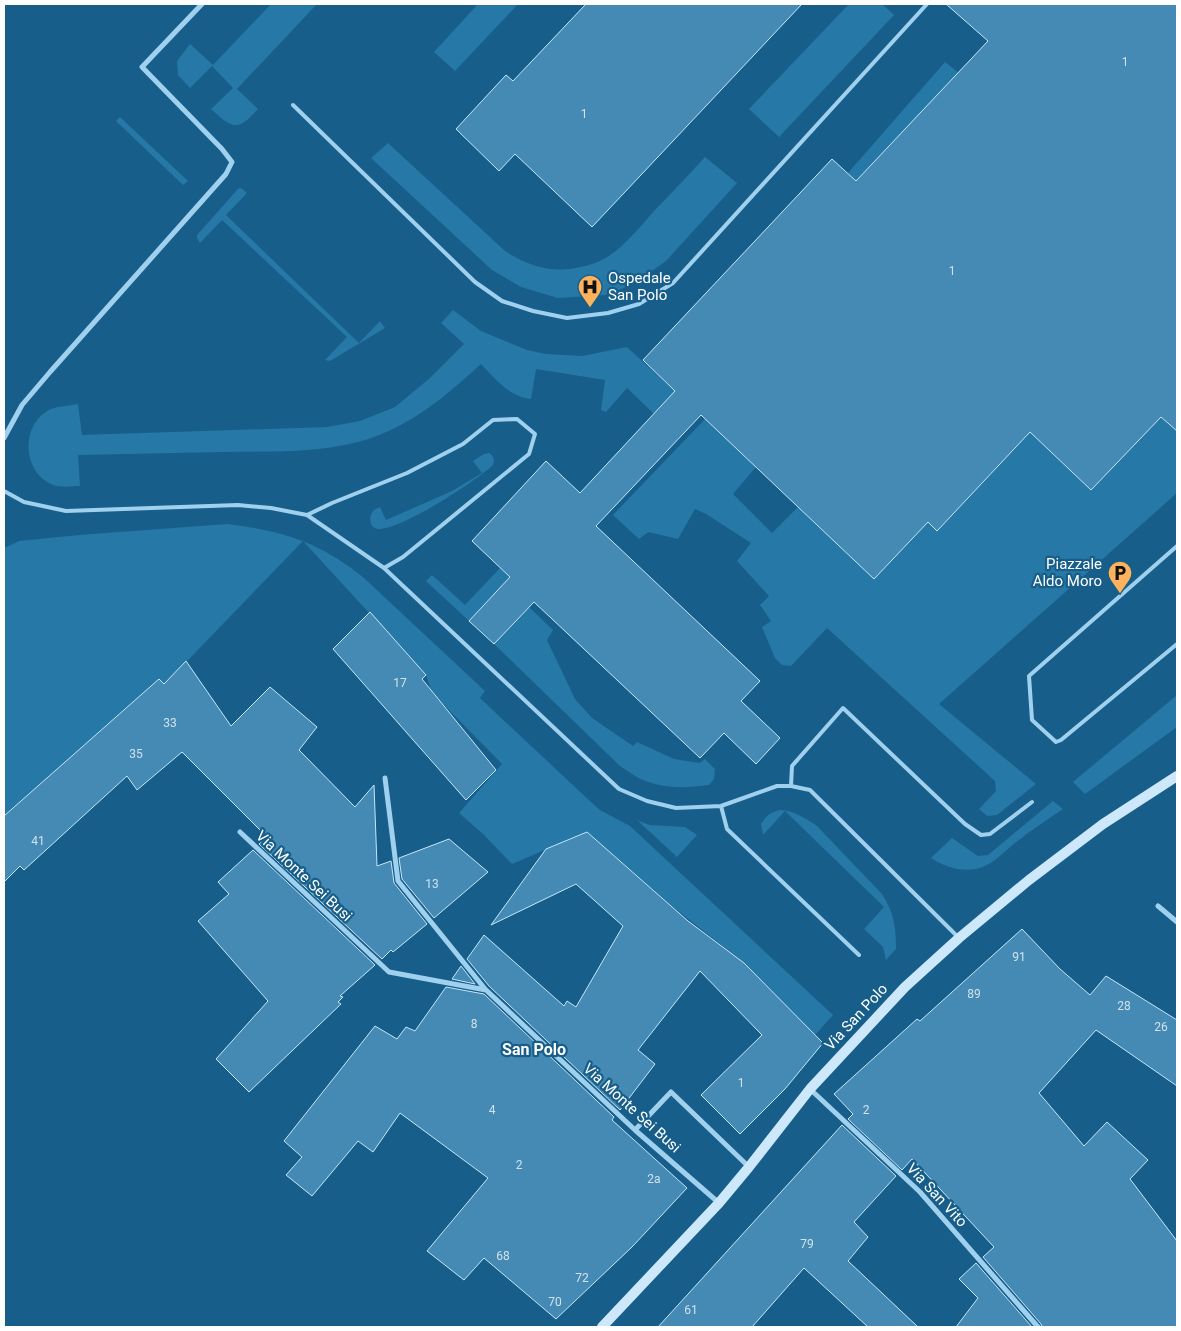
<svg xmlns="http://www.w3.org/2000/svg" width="1181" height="1331" font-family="Roboto,sans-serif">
<rect width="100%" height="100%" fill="#175e8a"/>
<!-- green -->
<path fill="#2678a6" d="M271,4H317L237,89L258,109C237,132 233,129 211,109L233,88L212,66L190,88L178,75L177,61L190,44L213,65Z
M478,4H518L455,71L434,52Z
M849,4H882L894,15L779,137L749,109Z
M945,62L959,73L856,182L848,173Z
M120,117L188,181L183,185L116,121Z
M388,143L504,250C532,270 562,275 595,263C618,255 639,228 655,210C672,192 689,175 705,157L737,183L666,261L646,275L624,288L605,295L558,298L521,287L492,270L371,158Z
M241,188L247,193L226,215L359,343L380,321L385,328L330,361L325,360L347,337L222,220L200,243L197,238V235L238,189Z
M453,310L481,331L527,350L546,354L582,356L627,347L675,391L654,414L627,388L606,412L601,410L605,380L536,369L531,399C510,397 495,379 481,364C449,393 416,422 374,437C326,454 274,451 223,452C175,453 127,454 78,455L80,486C71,486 62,488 53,485C23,473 20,428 47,411C56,406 68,406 78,404L82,435L327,427L360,421L395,407L430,378L464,344L441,323Z
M1161,417L1174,429L1177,425V493L939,704L1036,784L997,815L987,816L979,809L996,791L995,781L827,628L791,666L782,665L775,658L762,627L771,621L760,605L769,596L737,561L751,543L706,514L695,509L678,539L648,532L639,539L613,515L705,419L756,467L733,494L772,533L798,507L874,579L928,522L937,531L1030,432L1091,490Z
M489,453L492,455L494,460L493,465C475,482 401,530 378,529C369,528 368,516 374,510C374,510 379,507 380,507L386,520L452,491L482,473L473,461L484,454Z
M227,524C283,531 320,542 364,578L485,691L480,698L592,803L600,810L630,826L833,1015L815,1035L744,963L668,903L587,832L512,864L483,834L459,813L502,764L441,702L431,690L426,675L303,541L165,684L158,680L4,816V548L19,541L79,535Z
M500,568L510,577L469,621L426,581L432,575L465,605Z
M529,607L553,630L547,640L575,699L592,718L633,746L637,742L674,759L700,763L705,759L715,769L714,779L709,785C688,788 663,789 643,780C635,777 628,771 620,766L494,644Z
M1177,695V727L1085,794L1073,782Z
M1053,801L1063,809C1047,820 1030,831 1015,843C1006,850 997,860 987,865C968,875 947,868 931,858L952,838L978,856L988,855Z
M781,810C795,811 805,818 817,826L882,894C894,912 896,928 896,949L886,960L883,947L864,929L884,907L785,811L763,835L761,824C767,815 770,812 781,810Z
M637,820L649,825L685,827L697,835L677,857Z"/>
<!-- building -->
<path fill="#448ab4" stroke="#c5e7fa" d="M586,4H802L592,227L515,154L499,171L456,129L506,75L513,81Z
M946,4H1177V431L1161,417L1091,490L1030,432L937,531L928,522L874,579L701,415L596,526L760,681L741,701L780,738L756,764L724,733L700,758L534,602L494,644L469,621L510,577L472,541L546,461L580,493L675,391L643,360L832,159L856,181L988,41Z
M370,612L426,675L422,679L496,770L466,800L333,649Z
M186,661L231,726L270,687L317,727L299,750L355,807L374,785L377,866L391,861L394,883L427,924L393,952L391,950L382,959L259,844L267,837L182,752L137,790L127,776L24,870L20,866L4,882V816L159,679L164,684Z
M587,832L688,921L744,963L823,1043L785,1089L740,1134L701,1095L762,1035L700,971L638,1050L655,1064L620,1110L489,986L467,959L484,935L564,1006L567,1001L576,1007L623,926L576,884L491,925L546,849Z
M449,839L488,872L434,918L402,879L399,858Z
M253,850L375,965L340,996L343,997L338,1002L341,1004L249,1092L216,1059L268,1001L198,921L229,894L218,882Z
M1022,929L1060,969L1090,995L1106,976L1177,1020V1086L1096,1030L1039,1093L1084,1146L1107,1122L1148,1160L1130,1179L1177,1241V1327H1042L1041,1324L983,1257L994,1247L912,1159L902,1170L848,1119L853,1114L834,1094L917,1019L920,1021Z
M461,966L475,984L452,979Z
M446,987L484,994L614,1117L612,1120L687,1188L632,1247L556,1319L484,1258L464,1280L427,1251L488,1178L400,1113L373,1152L358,1141L312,1196L286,1175L302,1157L284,1141L375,1026L397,1039L406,1027L415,1031Z
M842,1125L896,1176L854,1222L868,1237L848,1261L918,1327H868L804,1268L752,1327H658Z
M976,1263L1032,1327H956L978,1298L959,1279Z"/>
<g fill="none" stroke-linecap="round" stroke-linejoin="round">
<!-- lane -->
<path stroke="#9fd1ee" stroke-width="4" d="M293,105L475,282L502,301L533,311L567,318L608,313L639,304L673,283L927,4
M4,491L24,502L66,511L238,505L271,508L307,515L384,568L619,789L647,801L676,808L721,806L777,786H791L792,766L843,708L965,824L981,835L990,834L1032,802
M307,515L332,503L407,473L463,444L493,420L517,419L535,434L529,454L403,557L384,568
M1177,546L1029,676L1032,720L1056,742L1061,740L1177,644
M791,786L810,790L958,937
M721,806L727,829L859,955"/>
<!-- street -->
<path stroke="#9fd1ee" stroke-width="5" d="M4,438L22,405L50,372L226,174L232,162L222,149L142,67L202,4
M385,778L398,881L485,989
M240,832L389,972L486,990L635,1130L719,1203
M1158,906L1177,922
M810,1089L920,1192L1038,1327
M635,1130L671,1092L749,1167"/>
<!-- secondary -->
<path stroke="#cce8fa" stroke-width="10" d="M602,1327L719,1203L749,1167L810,1089L905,987L959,938L1029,880L1103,824L1177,776"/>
</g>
<!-- icons -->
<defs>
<symbol id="hospital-pin" viewBox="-11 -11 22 30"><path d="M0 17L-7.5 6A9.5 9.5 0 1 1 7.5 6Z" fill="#ffb25c" stroke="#175e8a"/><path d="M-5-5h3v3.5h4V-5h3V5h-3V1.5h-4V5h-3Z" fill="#111"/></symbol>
<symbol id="parking-pin" viewBox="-11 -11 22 30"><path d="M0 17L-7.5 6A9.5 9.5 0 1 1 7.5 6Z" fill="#ffb25c" stroke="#175e8a"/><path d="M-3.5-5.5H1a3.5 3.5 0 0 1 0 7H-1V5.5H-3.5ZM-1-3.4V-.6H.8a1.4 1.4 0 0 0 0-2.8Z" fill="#111"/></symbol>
</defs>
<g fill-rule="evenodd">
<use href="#hospital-pin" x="576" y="273" width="28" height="38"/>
<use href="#parking-pin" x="1106" y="559" width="28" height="38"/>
</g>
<g text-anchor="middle" stroke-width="4.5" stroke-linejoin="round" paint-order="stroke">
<!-- number labels -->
<g font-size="12" fill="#d0e2ec">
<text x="1125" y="66">1</text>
<text x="584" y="118">1</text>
<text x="952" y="275">1</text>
<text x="400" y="687">17</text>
<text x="170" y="727">33</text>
<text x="136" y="758">35</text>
<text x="38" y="845">41</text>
<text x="432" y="888">13</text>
<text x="1019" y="961">91</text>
<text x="974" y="998">89</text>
<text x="1124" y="1010">28</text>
<text x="474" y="1028">8</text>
<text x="1161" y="1031">26</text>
<text x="741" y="1087">1</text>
<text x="492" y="1114">4</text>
<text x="866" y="1114">2</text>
<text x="519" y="1169">2</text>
<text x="654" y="1183">2a</text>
<text x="807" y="1248">79</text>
<text x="503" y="1260">68</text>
<text x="582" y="1282">72</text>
<text x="555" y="1306">70</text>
<text x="691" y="1314">61</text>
</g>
<!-- poi labels -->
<g font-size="15" fill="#fff" stroke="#175e8a" text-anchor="start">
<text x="608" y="283">Ospedale<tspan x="608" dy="17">San Polo</tspan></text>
<text x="1102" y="569" text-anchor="end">Piazzale<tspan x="1102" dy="17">Aldo Moro</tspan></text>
</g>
<!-- street labels -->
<g font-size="15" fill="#fff" stroke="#175e8a">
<text transform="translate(304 876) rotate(43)" y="5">Via Monte Sei Busi</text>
<text transform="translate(856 1017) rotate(-47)" y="5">Via San Polo</text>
<text transform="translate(632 1108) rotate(42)" y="5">Via Monte Sei Busi</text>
<text transform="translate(937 1195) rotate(47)" y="5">Via San Vito</text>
</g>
<!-- neighbourhood labels -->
<g font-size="16" font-weight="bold" fill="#fff" stroke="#175e8a">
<text x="534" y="1055">San Polo</text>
</g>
</g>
<!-- border -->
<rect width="1181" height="1331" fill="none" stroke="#ffffff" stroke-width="10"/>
</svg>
